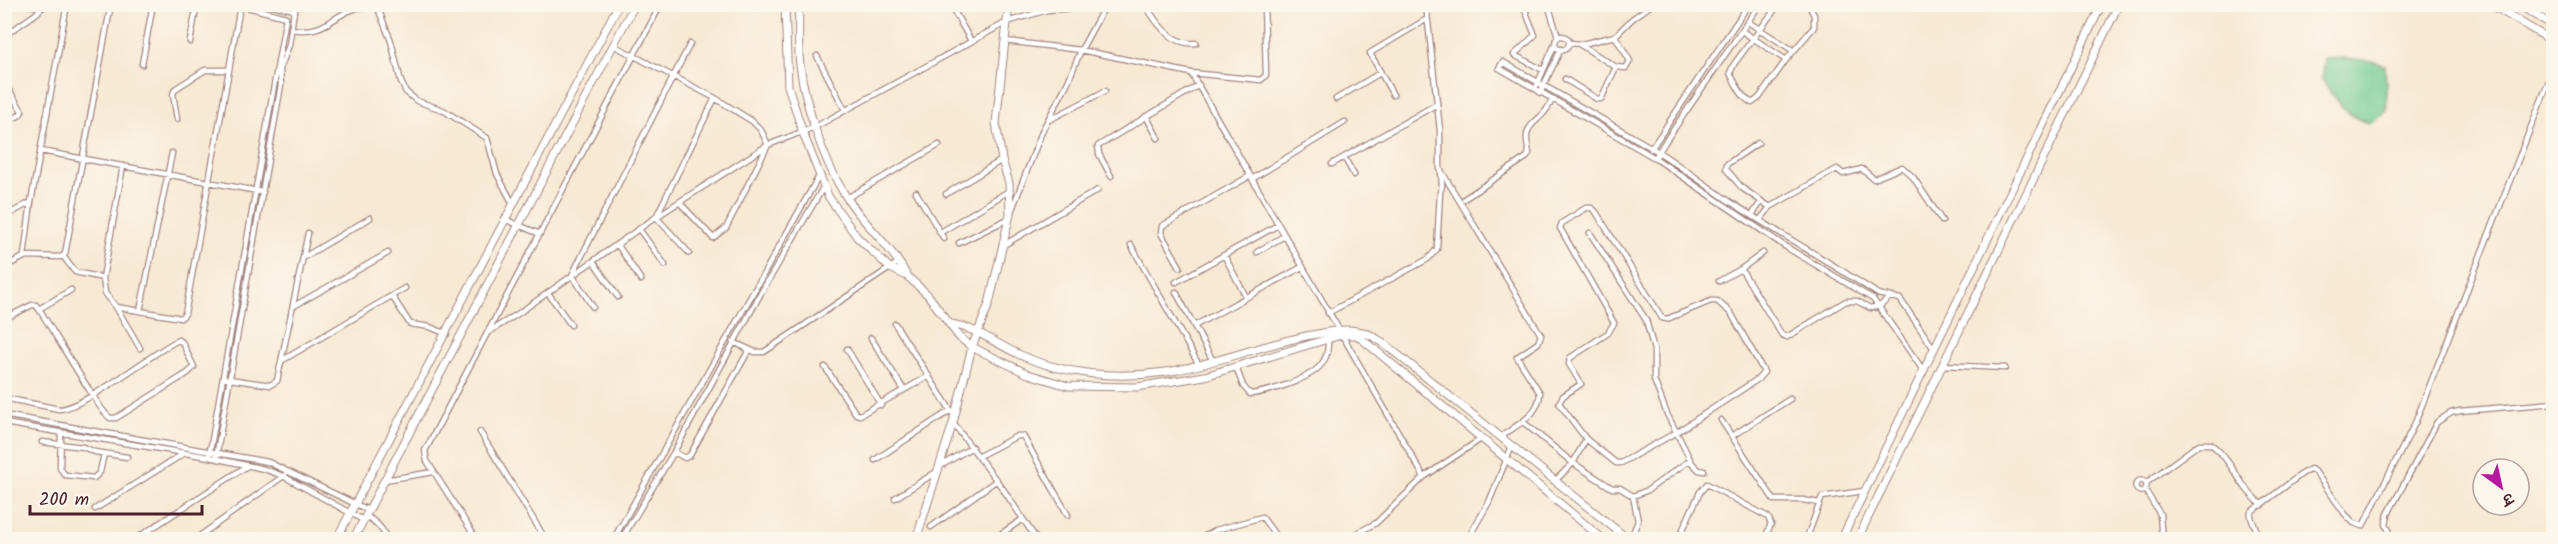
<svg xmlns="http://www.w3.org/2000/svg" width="2558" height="544" font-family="Kalam,'Playpen Sans Deva',sans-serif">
<rect width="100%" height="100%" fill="#fbf7ec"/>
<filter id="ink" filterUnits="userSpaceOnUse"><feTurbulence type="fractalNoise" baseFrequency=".0167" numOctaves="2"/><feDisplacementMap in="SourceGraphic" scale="12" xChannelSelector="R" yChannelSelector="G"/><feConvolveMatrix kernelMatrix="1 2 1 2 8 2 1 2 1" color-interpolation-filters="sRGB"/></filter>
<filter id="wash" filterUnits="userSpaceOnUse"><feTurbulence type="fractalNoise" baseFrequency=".008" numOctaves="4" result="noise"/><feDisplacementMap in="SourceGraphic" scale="24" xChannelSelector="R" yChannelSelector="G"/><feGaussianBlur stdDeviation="1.35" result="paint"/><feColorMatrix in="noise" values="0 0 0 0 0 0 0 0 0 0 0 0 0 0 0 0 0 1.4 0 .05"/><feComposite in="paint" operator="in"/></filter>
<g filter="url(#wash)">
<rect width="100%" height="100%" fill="#f7e9d3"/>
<!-- green -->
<path fill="#76cc90" stroke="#60765e" stroke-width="1.5" d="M2346,58L2371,61L2385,65L2387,111L2370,123C2347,118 2334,99 2322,79L2325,59Z"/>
</g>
<g filter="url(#ink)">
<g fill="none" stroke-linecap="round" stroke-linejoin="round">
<defs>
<path id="street" d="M27,4L42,8
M268,4L295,10
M950,4L971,41
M1145,4C1156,23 1172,46 1196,43
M1426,4L1440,130V169L1541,335L1538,343L1517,357L1540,393C1539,416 1517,424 1501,437
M1534,4L1525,10L1535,35L1514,55L1543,70
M1548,4L1558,37
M1760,4L1665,142L1655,158L1499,68L1503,62L1652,148C1680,165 1705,185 1732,203C1780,234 1830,262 1878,294L1900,299L1934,349
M1779,4L1734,64L1730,73C1736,84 1741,97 1752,103L1759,98L1786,60L1814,27V15L1808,4
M379,11L391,41L401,82L406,92L417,101L443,110L487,138L497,174L513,204
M1748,22L1794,51
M291,29C332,35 332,10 367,6
M1742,31L1786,60
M4,36L37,13L44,4
M1555 43a7 7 0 1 1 14 0a7 7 0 1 1-14 0Z
M1005,41L1081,50L1191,73L1261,80L1266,75L1264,4
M190,42L197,4
M1569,43L1582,44L1615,36L1632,19L1653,4
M1579,44L1616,67L1626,68L1630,61L1615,36
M613,45L715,98L752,121L761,130L768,145L726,228L713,238L679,202
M817,56L845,110
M142,64L153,4
M1191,73L1424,477L1376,523L1344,540
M1565,79L1597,99H1601L1616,67
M4,82L22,111L20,115L4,123
M1537,85L1555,44
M1540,93L1561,49
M1393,95L1370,53L1427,19
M1336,99L1380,73
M1146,116L1158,138
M177,119L173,94L175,89L205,70H229L240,6
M1049,120L1105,91
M1758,143L1727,164L1726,169L1742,188L1770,207
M1651,149L1749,4
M41,151L263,192
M1344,157L1354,175
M1655,158L1786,247L1873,299L1923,370
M1332,164L1437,104
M123,166L103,278L105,293L116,307L181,318L185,314L229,70
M1111,176L1099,154L1098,146L1199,85
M1252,179L1345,122
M916,192L944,239
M946,194L1002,160
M847,198L939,145
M1464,199L1527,157L1529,153C1520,118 1541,127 1552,100
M1586,208H1592L1596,212L1662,318L1667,319L1711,301H1717L1731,313L1764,372L1758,379L1677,432L1621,463H1616L1586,439L1559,403L1563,396L1581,384L1569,364L1570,358L1608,333L1614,323L1560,228L1562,223Z
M1011,212L1043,129L1067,84L1081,50L1106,4
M1752,215L1761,202
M4,217L31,202
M504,219L540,234
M1760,220L1770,207L1837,169L1843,174L1862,169L1874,179L1902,167L1913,177L1942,221
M639,229L665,265
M941,232L1009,191
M1590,233L1646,320L1654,350V380L1667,414L1692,463L1699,470L1704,471
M959,243L1008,219
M617,244L641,280
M1131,245L1199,365
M1002,246L1098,190
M1257,252L1284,236
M689,253L656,217L715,98
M1224,255L1246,297
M24,256L31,202L67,4
M63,256L75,272L103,278
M304,257L370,218
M593,261L618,297
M4,267L26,256L61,257L65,254L111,4
M1180,267L1161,233L1162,226L1250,176
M1741,269L1763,253
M1719,281L1741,269L1782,335L1787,337L1846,301H1857L1870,308L1880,306L1890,297
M1176,282L1278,225
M1176,292L1213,361
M548,293L571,325
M392,296L410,324L430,327L447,334
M294,306L388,253
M116,307L140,348
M593,307L572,275L690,44
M39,309L71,290
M140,311L172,153
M1328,313L1428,259L1437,249L1440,192L1442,186L1441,172
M4,319L32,305H36L41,312C57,338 72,363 88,388C95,398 101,411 110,418H116L188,373L194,367L182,342L178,340C151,354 83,409 59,409L4,398
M895,324L955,417
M1194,326L1302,267
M487,333L516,315L656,217L768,145L815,127L1007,22L1047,10L1105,6
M871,338L904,390
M733,342L755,352H764L899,262
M847,349L881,405
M283,360L405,288
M1942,365L2005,368
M825,367L856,414L860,415L927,377
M1236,367L1243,386L1250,394C1269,392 1313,379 1323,362C1328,355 1328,347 1328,339
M223,378L270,385L277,381L308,233
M4,415L268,462L368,510
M1721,420L1774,500H1803L1819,503
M1523,422L1573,463L1612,488H1620L1633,496L1648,490L1690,460
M4,423L209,457L264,469L283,476L363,520
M953,423L1003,489L1037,540
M480,432L546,540
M61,434L60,468L65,475L94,478L100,472L104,454
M1732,436L1790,399
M42,442L83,447L95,452L127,457
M674,452L685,458L690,455L749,350
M979,456L1017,436H1023L1068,515
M209,457L286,17L235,4
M216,458L281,85L280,69L289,45L295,4
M875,460L951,410
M939,467L972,447
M1424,477L1481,439
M384,480L434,472
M1556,480L1573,463L1586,439
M2135.5 486a5.5 5.5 0 1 1 11 0a5.5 5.5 0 1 1-11 0Z
M2146,483L2199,444H2211C2232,460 2240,488 2262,505
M2145,490L2160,514L2161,529L2166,540
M895,498L938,471
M95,509L183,454
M365,516C376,521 383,528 387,540
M931,527L997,480
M1199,539L1216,530L1262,517L1279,540
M134,540L247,466
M194,540L285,475
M477,540L427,461L425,451L661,4
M613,540L819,176
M621,540L674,452L761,293L824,186
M992,540L1023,519
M1467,540L1489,502L1512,446
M1630,540L1638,521L1633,496
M1678,540L1700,492L1707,484L1768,517L1771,524L1764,540
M1806,540L1822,497L1864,491
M2253,540L2257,536C2258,526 2249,521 2251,512L2303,473L2311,469L2316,473L2345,514L2354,523L2363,526L2415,423L2554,68
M2393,540L2386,524L2388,514L2437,422L2451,413L2460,411L2554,403"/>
<path id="secondary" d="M785,4L788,86L803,133L828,196L857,237L890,268L907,276L928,295L959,337L972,347L1028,374L1068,386L1137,387L1205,376L1341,335H1357L1604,540
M798,4C800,25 797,44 800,65C805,105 823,160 845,195C863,224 891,245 907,276
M2490,4L2554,42
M2517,4L2554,26
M951,324C976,328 995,343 1018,354C1063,375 1116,379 1166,372C1217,364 1265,343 1317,334C1330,332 1343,328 1357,331C1367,332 1374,337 1382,342L1629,540
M336,540L619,4
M353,540L635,4
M916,540L953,423L972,347L989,304L1010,214L1009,183L1002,160L996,123L1009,4
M1841,540L2102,4
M1857,540L2119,4"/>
</defs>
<!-- street casing -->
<use href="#street" stroke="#a0847f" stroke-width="7"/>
<!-- secondary casing -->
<use href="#secondary" stroke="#a0847f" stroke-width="9"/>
<!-- street -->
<use href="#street" stroke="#fff" stroke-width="4.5"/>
<!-- secondary -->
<use href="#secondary" stroke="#fff" stroke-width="7"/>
</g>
</g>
<!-- margin -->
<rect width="2558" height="544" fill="none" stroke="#fbf7ec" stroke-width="24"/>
<!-- north arrow -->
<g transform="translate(2501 487) rotate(147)"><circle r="28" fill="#fbf7ec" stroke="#b4a19f" stroke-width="1.5"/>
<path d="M0-4.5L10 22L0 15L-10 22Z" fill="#b5179e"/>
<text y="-9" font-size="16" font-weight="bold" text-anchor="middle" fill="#4a1f2b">उ</text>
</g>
<!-- scale -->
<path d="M30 505v9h172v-9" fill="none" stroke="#4a1f2b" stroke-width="3"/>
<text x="39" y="505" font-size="18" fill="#4a1f2b" stroke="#fbf7ec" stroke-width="4.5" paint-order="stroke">200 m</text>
</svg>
